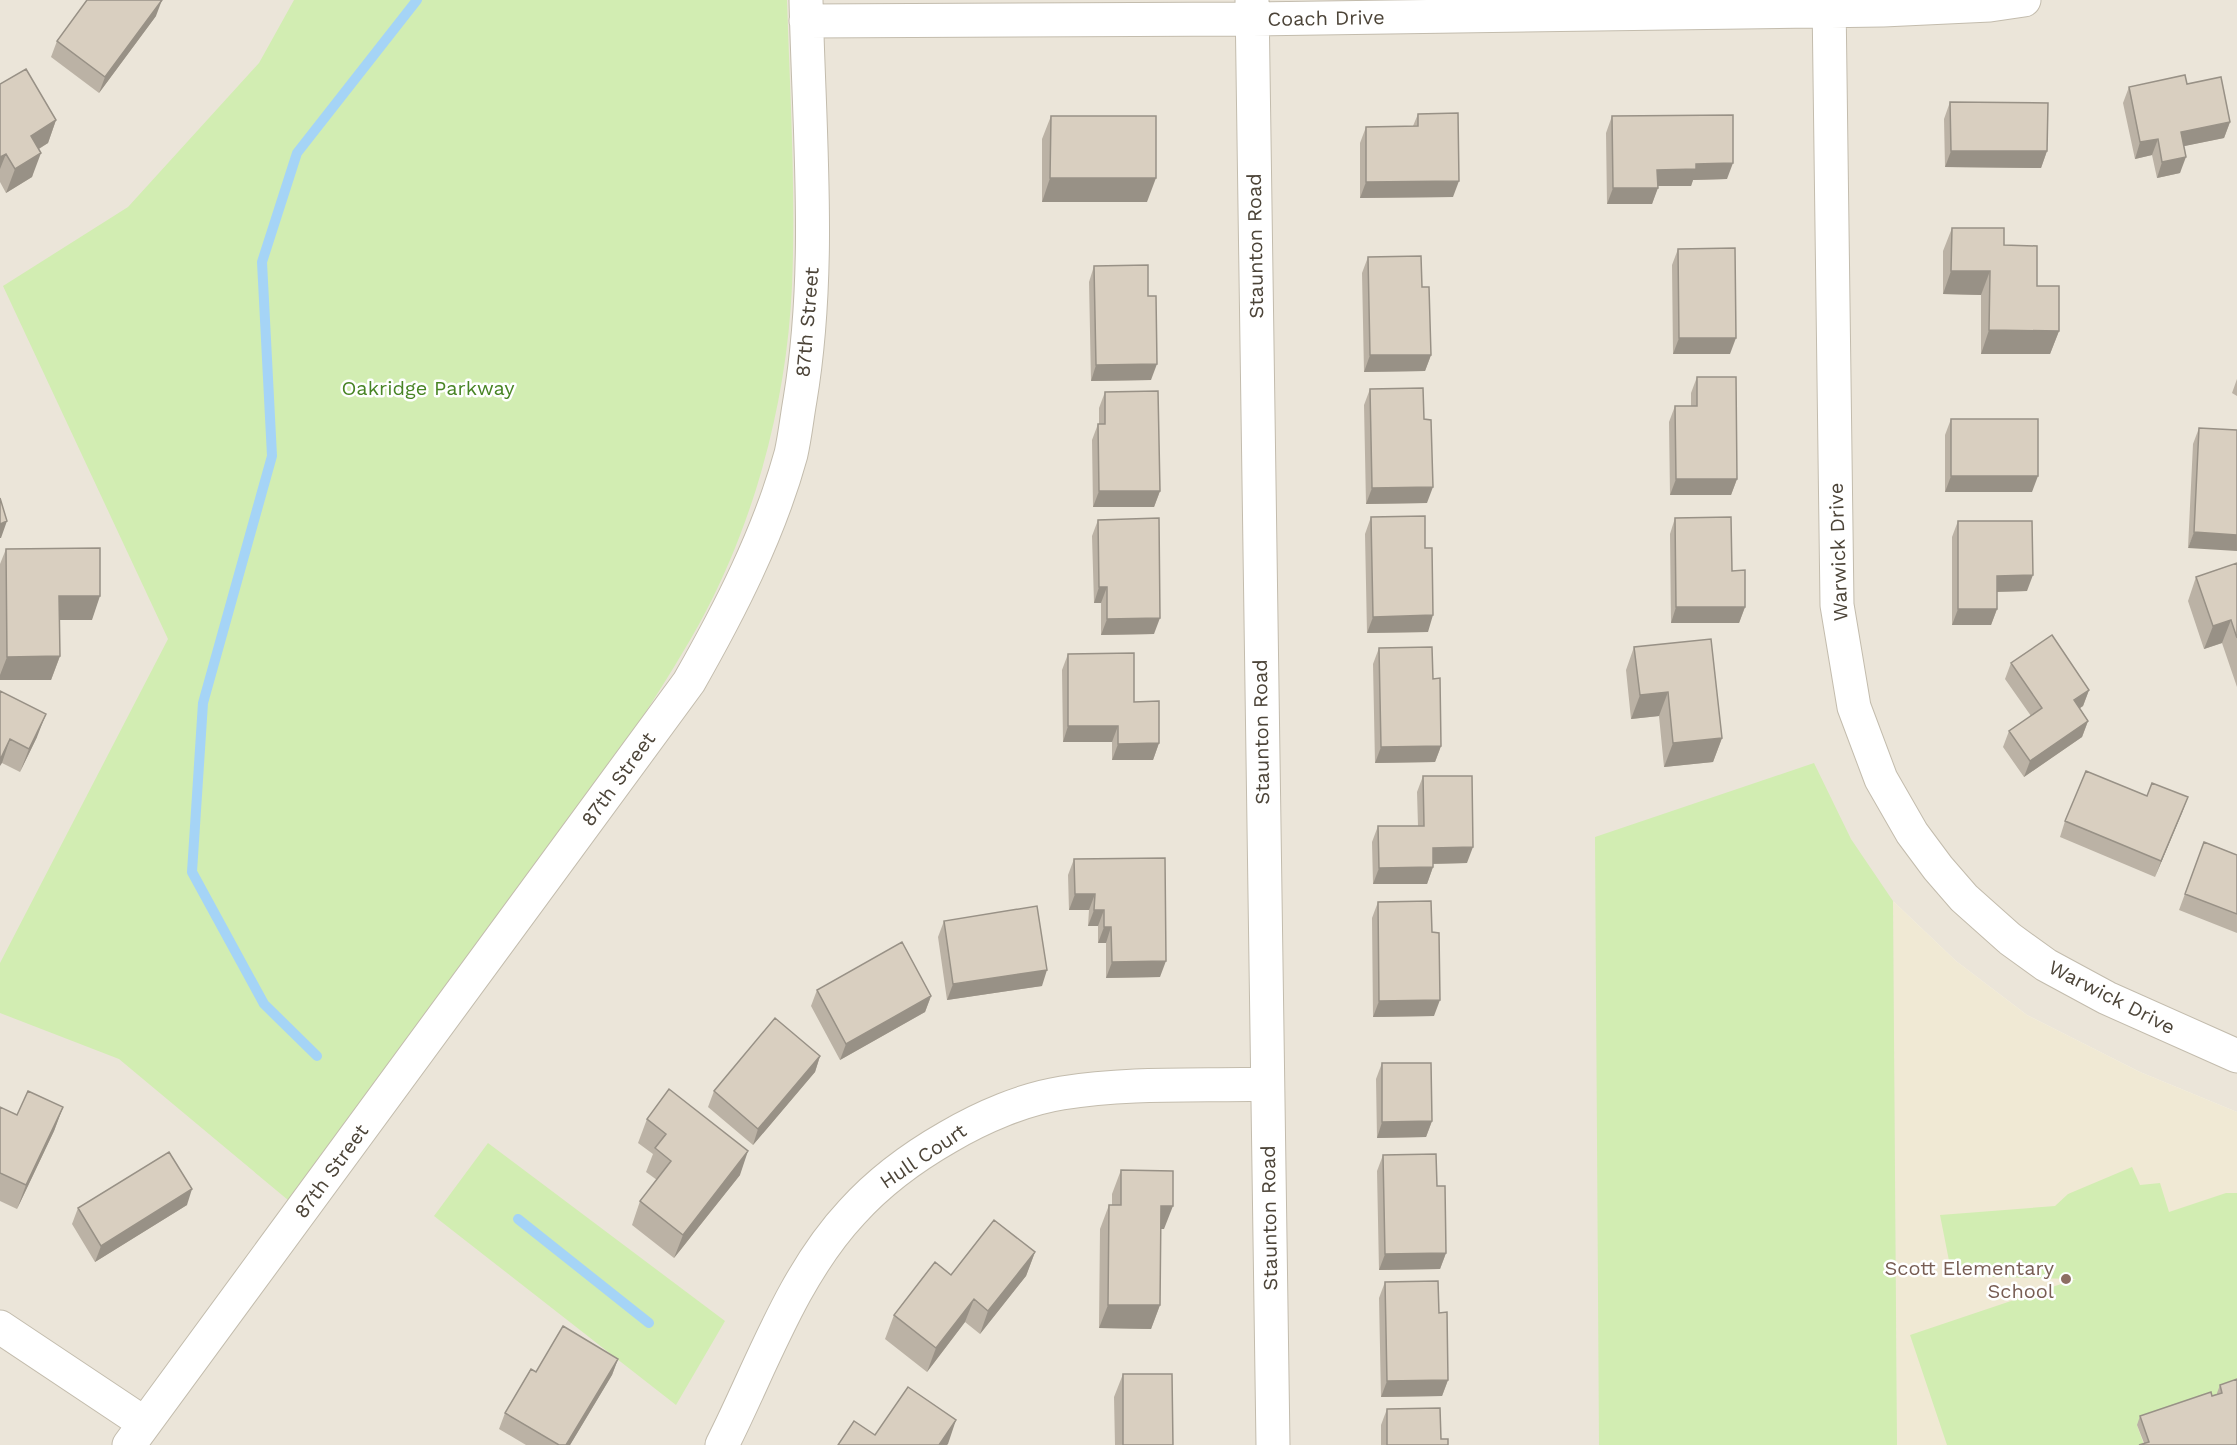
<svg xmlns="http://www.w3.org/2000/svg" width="2237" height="1445" font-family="'Work Sans',sans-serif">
<rect width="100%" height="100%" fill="#f7f3eb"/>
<!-- residential -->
<path fill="#ebe5d9" d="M0,0H2237V1112L2140,1072L2027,1015L1956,961L1894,902L1897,1445H0Z"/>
<!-- education -->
<path fill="#f0e9d4" d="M1893,901L1956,961L2027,1015L2140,1072L2237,1112V1445H1897Z"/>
<!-- green -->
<path fill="#d2edb2" d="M294,0H787C790,95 796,191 792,286C787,397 757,514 705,613C686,649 664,683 642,718L288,1200L119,1059L0,1013V963L168,639L3,286L128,207L259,63Z
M1814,763L1851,839L1893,901L1897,1445H1599L1595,837Z
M488,1143L725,1321L676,1405L434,1216Z
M2132,1167L2140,1185L2160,1183L2169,1212L2226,1193H2237V1386L2219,1401L2137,1425L2144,1445H1947L1910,1335L2076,1279L1952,1276L1940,1215L2055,1206L2068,1194Z"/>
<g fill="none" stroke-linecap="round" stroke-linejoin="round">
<!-- stream -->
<path stroke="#a5d4f6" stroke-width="10" d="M317,1056L264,1004L192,872L203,703L272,456L262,262L297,153L417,0
M518,1219L649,1323"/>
<defs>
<path id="street" d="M1252,0L1273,1445
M1829,0L1837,605L1854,707L1881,779L1912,833L1938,868L1964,898L2010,939L2046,965L2107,998L2237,1056
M806,21L1252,19L1883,10L1990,5L2024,0
M0,1327L144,1423
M129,1445L689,682C730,610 769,534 791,454C795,436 797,417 800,400C822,268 809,133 806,0
M722,1445C761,1368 792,1276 852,1212C880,1181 913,1157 948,1137C982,1117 1024,1099 1062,1093C1130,1082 1199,1086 1267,1084"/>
</defs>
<!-- street casing -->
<use href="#street" stroke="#c3bcad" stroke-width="35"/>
<!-- street -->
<use href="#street" stroke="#fff" stroke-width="33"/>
</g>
<!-- wall -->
<path fill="#bbb2a5" d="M156,16L99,93L51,57L57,41Z
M0,84L56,120L48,143L39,149L32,177L6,193L0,182Z
M2187,84L2230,122L2224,138L2184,146L2180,173L2157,178L2152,155L2135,159L2123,103L2129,87Z
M1950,102L2047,151L2041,168L1945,167L1944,119Z
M1418,114L1453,197L1360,198V143L1366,127L1413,126Z
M1051,116L1147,202H1042V139Z
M1612,116L1727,179L1693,180L1691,186H1658L1652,204H1607L1606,133Z
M1952,228L2004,245L2037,286L2059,331L2050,354H1981V295L1943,294V251Z
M1678,249L1730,354H1673L1672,265Z
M1368,257L1422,287L1431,355L1425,371L1364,372L1362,273Z
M1094,266L1148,296L1151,380L1091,381L1089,282Z
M1697,377L1737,479L1731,495H1670L1669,422L1675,406H1691V393Z
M2237,379V396L2232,393Z
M1370,389L1427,503L1366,504L1364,405Z
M1105,392L1160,491L1154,507H1093L1092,440L1098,424H1099V408Z
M1951,419L2032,492H1945V435Z
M2199,428L2237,430L2188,548L2193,444Z
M1371,517L1428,632L1367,633L1365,534Z
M1675,518L1732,571L1745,607L1739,623H1671L1670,534Z
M1098,520L1154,634L1101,635V603H1094L1092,536Z
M1958,521L2027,591L1997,592V609L1991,625H1952V537Z
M6,549L92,620H60V656L51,680H0V564Z
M2237,563V687L2222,643L2204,649L2188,601L2196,577Z
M1634,647L1722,738L1713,762L1664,767L1659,716L1631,719L1626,670Z
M1379,648L1433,679L1441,746L1435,762L1375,763L1373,664Z
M1068,654L1134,702L1159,743L1153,760H1112V742H1063L1062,670Z
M2011,663L2089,690L2083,706L2080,708L2088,721L2082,737L2024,777L2003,747L2009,731L2031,716L2005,679Z
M0,691L37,737L20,772L2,763Z
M1423,776L1467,863L1433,864V867L1427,884H1373L1372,842L1378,826H1418L1417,792Z
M2188,797L2155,877L2060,837L2065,821Z
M2204,842L2237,855V933L2179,910Z
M1074,859L1160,977L1106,978V943H1098V926H1088L1089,910H1069L1068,875Z
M1378,902L1434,1016L1373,1017L1372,918Z
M944,921L1042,986L947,1000L938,937Z
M817,990L931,996L925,1012L840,1060L811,1006Z
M820,1056L815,1072L753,1145L708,1107L714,1091Z
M1382,1063L1432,1121L1426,1137L1377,1138L1376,1079Z
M0,1107L17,1115L63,1107L54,1131L17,1209L0,1201Z
M647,1119L740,1175L674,1258L632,1225L640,1201L657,1180L646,1172L653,1154L638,1143Z
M1383,1155L1437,1186L1446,1253L1440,1269L1379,1270L1377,1171Z
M1121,1170L1164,1229H1160V1305L1151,1329L1099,1328L1100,1229L1109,1205H1112V1194Z
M187,1205L95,1262L72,1224L78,1208Z
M1035,1252L1026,1276L980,1334L965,1322L927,1372L885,1339L894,1315L951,1275Z
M1385,1282L1439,1313L1448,1380L1442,1396L1381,1397L1379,1298Z
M618,1359L612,1375L570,1445H526L499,1429L505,1413L536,1372Z
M1123,1374L1173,1445H1115L1114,1397Z
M2220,1385L2237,1445L2144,1443L2137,1425L2140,1416L2217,1394V1393Z
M1387,1409L1448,1445H1381V1425Z"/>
<!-- shaded-wall -->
<path fill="#989186" d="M162,0L156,16L99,93L105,77Z
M56,120L48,143L22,159L31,136Z
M2230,122L2224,138L2175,148L2181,132Z
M2158,139L2152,155L2135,159L2140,142Z
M1951,151H2047L2041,168L1945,167Z
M41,153L32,177L6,193L15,169Z
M6,154L0,169V157Z
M2186,157L2180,173L2157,178L2162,162Z
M1733,163L1727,179L1693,180L1691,186H1652L1657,170L1696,164Z
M1050,178H1156L1147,202H1042Z
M1459,181L1453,197L1360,198L1366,182Z
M1613,188H1658L1652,204H1607Z
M1951,271H1990L1981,295L1943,294Z
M1989,330L2059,331L2050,354H1981Z
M1679,338H1736L1730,354H1673Z
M1370,355H1431L1425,371L1364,372Z
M1157,364L1151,380L1091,381L1096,365Z
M1951,476H2038L2032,492H1945Z
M1676,479H1737L1731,495H1670Z
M1433,487L1427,503L1366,504L1372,488Z
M1099,491H1160L1154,507H1093Z
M7,521L1,538H0V524Z
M2194,532L2237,535V551L2188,548Z
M2033,575L2027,591L1991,592L1997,576Z
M1099,587H1107L1101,603H1094Z
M59,596H100L92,620H51Z
M1676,607H1745L1739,623H1671Z
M1958,609H1997L1991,625H1952Z
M1433,615L1428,632L1367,633L1373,617Z
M1160,618L1154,634L1101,635L1107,619Z
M2231,620L2222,643L2204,649L2213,626Z
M60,656L51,680H0V675L7,657Z
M2089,690L2083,706L2068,716L2074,700Z
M1668,692L1659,716L1631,719L1640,695Z
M46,714L37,737L20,772L29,749Z
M2088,721L2082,737L2024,777L2030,761Z
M1068,726H1118L1112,742H1063Z
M1722,738L1713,762L1664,767L1673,743Z
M10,739L2,763L0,766V760Z
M1159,743L1153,760H1112L1118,744Z
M1441,746L1435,762L1375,763L1381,747Z
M2188,797L2182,813L2155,877L2161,861Z
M1473,847L1467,863L1427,864L1433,848Z
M1433,867L1427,884H1373L1379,868Z
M1075,894H1095L1089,910H1069Z
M1094,910H1104L1098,926H1088Z
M1104,927H1111L1106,943H1098Z
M1166,961L1160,977L1106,978L1112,962Z
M1047,970L1042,986L947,1000L953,984Z
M931,996L925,1012L840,1060L846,1044Z
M1440,1000L1434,1016L1373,1017L1379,1001Z
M820,1056L815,1072L753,1145L758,1129Z
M63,1107L54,1131L17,1209L26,1185Z
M1432,1121L1426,1137L1377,1138L1382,1122Z
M748,1151L740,1175L674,1258L683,1235Z
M192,1189L187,1205L95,1262L101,1246Z
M1161,1206H1173L1164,1229H1152Z
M1035,1252L1026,1276L980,1334L988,1311Z
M1446,1253L1440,1269L1379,1270L1385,1254Z
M974,1299L965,1322L927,1372L936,1348Z
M1108,1305H1160L1151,1329L1099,1328Z
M618,1359L612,1375L570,1445H566Z
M1448,1380L1442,1396L1381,1397L1387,1381Z
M956,1420L948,1444L947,1445H939Z"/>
<!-- building -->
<path fill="#d9cfc0" stroke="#989186" stroke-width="1.5" d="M87,0H162L105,77L57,41Z
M26,69L56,120L31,136L41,153L15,169L6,154L0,157V84Z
M2185,75L2187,84L2221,77L2230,122L2181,132L2186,157L2162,162L2158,139L2140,142L2129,87Z
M1950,102L2048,103L2047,151H1951Z
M1458,113L1459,181L1366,182V127L1418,126V114Z
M1733,115V163L1696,164V169L1657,170L1658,188H1613L1612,116Z
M1051,116H1156V178H1050Z
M1952,228H2004V245L2037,246V286H2059V331L1989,330L1990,271H1951Z
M1735,248L1736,338H1679L1678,249Z
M1421,256L1422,287H1429L1431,355H1370L1368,257Z
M1148,265V296H1156L1157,364L1096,365L1094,266Z
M1697,377H1736L1737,479H1676L1675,406H1697Z
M1423,388L1424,419L1431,420L1433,487L1372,488L1370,389Z
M1158,391L1160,491H1099L1098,424H1105V392Z
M1951,419H2038V476H1951Z
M2199,428L2237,430V535L2194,532Z
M0,498L7,521L0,524Z
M1425,516V548H1432L1433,615L1373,617L1371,517Z
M1731,517L1732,571L1745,570V607H1676L1675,518Z
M1159,518L1160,618L1107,619V587H1099L1098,520Z
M1958,521H2032L2033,575L1997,576V609H1958Z
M100,548V596H59L60,656L7,657L6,549Z
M2237,563V638L2231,620L2213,626L2196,577Z
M2052,635L2089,690L2074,700L2088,721L2030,761L2009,731L2042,708L2011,663Z
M1711,639L1722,738L1673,743L1668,692L1640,695L1634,647Z
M1432,647L1433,679L1440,678L1441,746L1381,747L1379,648Z
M1134,653V702L1159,701V743L1118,744V726H1068V654Z
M0,691L46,714L29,749L10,739L0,760Z
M2086,771L2147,796L2152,783L2188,797L2161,861L2065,821Z
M1423,776H1472L1473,847L1433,848V867L1379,868L1378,826H1424Z
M2204,842L2237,855V914L2185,894Z
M1165,858L1166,961L1112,962L1111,927H1104V910H1094L1095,894H1075L1074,859Z
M1431,901L1432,932L1439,933L1440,1000L1379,1001L1378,902Z
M1037,906L1047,970L953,984L944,921Z
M902,942L931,996L846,1044L817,990Z
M775,1018L820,1056L758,1129L714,1091Z
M1382,1063H1431L1432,1121L1382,1122Z
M669,1089L748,1151L683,1235L640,1201L671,1161L655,1148L666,1134L647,1119Z
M28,1091L63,1107L26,1185L0,1173V1107L17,1115Z
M169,1152L192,1189L101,1246L78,1208Z
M1436,1154L1437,1186H1445L1446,1253L1385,1254L1383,1155Z
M1121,1170L1173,1171V1206H1161L1160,1305H1108L1109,1205H1121Z
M994,1220L1035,1252L988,1311L974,1299L936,1348L894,1315L935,1262L951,1275Z
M1438,1281L1439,1313L1447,1312L1448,1380L1387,1381L1385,1282Z
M563,1326L618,1359L566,1445H559L505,1413L531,1369L536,1372Z
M1123,1374H1172L1173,1445H1123Z
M2237,1379V1445H2139L2149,1442L2140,1416L2211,1392L2212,1396L2222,1393L2220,1385Z
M908,1387L956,1420L939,1445H838L854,1421L875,1435Z
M1440,1408L1441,1439H1448V1445H1387V1409Z"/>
<!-- markers -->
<circle fill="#8d6e63" stroke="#fff" stroke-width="2" cx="2066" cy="1279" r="6"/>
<g text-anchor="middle" stroke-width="5" stroke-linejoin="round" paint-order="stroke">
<!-- street labels -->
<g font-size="20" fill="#4c4438" stroke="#fff">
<text transform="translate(1326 18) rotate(-1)" y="7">Coach Drive</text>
<text transform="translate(1255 246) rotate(-91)" y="7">Staunton Road</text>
<text transform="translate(807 322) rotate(-85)" y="7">87th Street</text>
<text transform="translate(1838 552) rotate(-92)" y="7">Warwick Drive</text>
<text transform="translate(1261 732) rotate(-91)" y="7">Staunton Road</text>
<text transform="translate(618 779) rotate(-54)" y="7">87th Street</text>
<text transform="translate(2112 997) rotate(27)" y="7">Warwick Drive</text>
<text transform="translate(923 1156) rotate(-34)" y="7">Hull Court</text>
<text transform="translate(331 1171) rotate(-54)" y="7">87th Street</text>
<text transform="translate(1269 1218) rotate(-91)" y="7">Staunton Road</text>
</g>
<!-- park labels -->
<g font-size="20" fill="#488425" stroke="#fff">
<text x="428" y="395">Oakridge Parkway</text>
</g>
<!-- education labels -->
<g font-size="20" fill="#785e54" stroke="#fff" text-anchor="end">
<text x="2054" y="1275">Scott Elementary<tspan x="2054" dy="23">School</tspan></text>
</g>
</g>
</svg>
